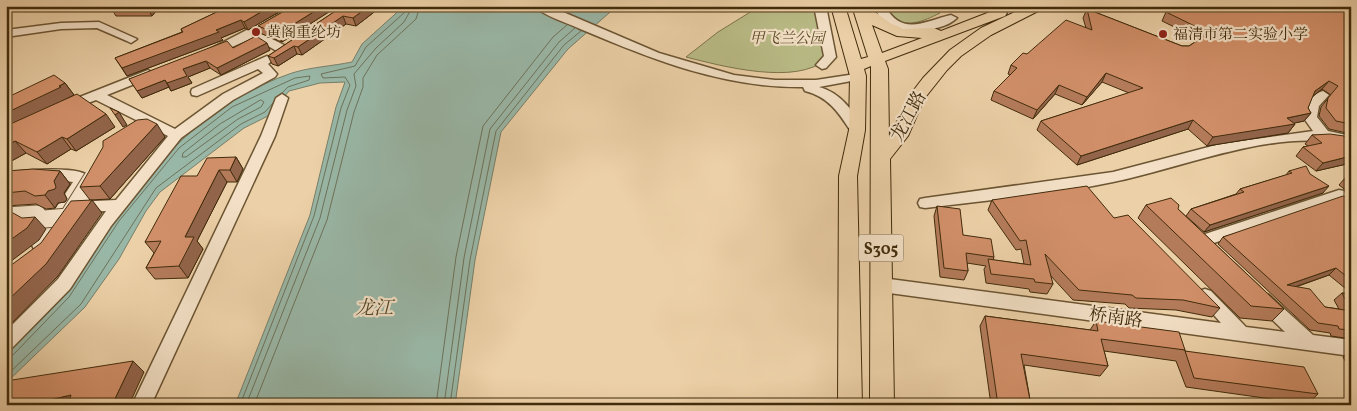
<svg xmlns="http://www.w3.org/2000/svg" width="1357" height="411" font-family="Vollkorn,'Noto Serif SC',serif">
<rect width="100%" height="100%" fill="#ecd0a7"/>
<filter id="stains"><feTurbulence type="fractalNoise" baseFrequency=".004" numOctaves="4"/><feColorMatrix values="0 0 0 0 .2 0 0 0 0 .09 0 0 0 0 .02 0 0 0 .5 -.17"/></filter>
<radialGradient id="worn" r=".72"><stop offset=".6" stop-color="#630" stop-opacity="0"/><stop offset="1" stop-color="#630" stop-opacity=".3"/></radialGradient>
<!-- green -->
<path fill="#b9bb86" stroke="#7d7449" d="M760,6H813L826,48V59C797,86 721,66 686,57L718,32Z
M887,6H935L940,13C922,22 910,27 892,19Z"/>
<!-- water -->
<path fill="#99b7a7" stroke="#767f69" d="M404,6H617L568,49L501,132L475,260L455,405H235L310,215L336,107L345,82L320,83L289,91L268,116L244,128L160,192L146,211L119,259L85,307L6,383V355C25,335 47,316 64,295C84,273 97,244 115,219C162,153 213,100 292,73C311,67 333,66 352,62L362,44Z"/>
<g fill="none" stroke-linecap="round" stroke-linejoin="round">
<!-- shore -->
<path stroke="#6d725a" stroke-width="1" d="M261,100L264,102L261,107L238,119L186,157H182L183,153L220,124Z
M6,358L12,356L69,297L119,221L179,148L232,107L295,78L310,76L309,80L288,87L282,93
M6,376L81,304L156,188L241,124L265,112L273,103
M240,405L314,216L341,108L350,85L345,77L323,78L321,74L355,66L366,47L405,12L406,6
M246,405L320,218L347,110L356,86L354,74L376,48L404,22L413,6
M254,405L327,220L354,112L363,87V78L377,55L416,19L420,6
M436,405L456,257L483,126L553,37L567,25
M444,405L464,258L490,129L559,42L575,28
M450,405L470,260L496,131L564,45L581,31"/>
<defs>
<path id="minor" d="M293,6H307L250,39L216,54L212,55L206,51Z
M534,6H549L659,53L734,75L775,80H816L862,73L864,76L862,79L819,87C841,93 853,111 864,130L857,134L852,133C839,113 829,97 805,91L803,87C723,88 651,59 578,28C565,22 544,16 534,6Z
M814,6H826L836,57L826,68L822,69L816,65L824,56Z
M874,6H885C902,37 925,21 951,15L957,18C944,31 903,36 888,25C881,21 877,13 874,6Z
M99,22L137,39L131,43L127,41L97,28L61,29L6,37V30L61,23Z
M262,34L288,47L290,50L288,53H280L258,40V36Z
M267,56L273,60L268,64L277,74L275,77L233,100L181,138L111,226L70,289L12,348L6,350V331L58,279L106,211L76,212L70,210L46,249H34L32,245L34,241L73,182L43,179L6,183V173C21,171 82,164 90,178L75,202L116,200L168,136L96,100L67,111L62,110L60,107L62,104L148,70L154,74L152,77L107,95L175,129L223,94L263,73L258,69L197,96L192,95L191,92L192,89Z
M1323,91L1329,95L1319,106L1317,117L1328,131L1351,136V145C1276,127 1187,167 1113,182C1051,195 987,200 925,208L920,207L918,203L920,199L925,198L1113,172L1220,144L1313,131L1303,117C1306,106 1311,94 1323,91Z
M282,94L288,98L275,136L151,405H132L261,136L276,98Z
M1339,190L1344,191L1346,195L1344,199L1202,247L1196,245L1194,241L1196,237Z
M882,278L1221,323L1197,296L1199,291L1205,289L1211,291L1246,327L1285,332L1257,305L1255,300L1257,295L1263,293L1269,295L1313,335L1351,340V356L882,292L876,290L874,285L876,280Z"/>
<path id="major" d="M831,6H845L861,59L868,57L852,6H867L890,23L904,29L934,28L941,31L995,10H1005L1007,13L1005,16L885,61L888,69L889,138L910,95L923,78L950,50L981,28L1017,11L1028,6H1048L991,35L961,56L947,70L924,99L908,136L890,159L894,405H870L871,66L864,69L866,76L865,130L857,176L862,405H838L839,176L849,130L850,76ZM872,25L897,36L922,38L882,53Z"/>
</defs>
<!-- minor casing -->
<use href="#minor" stroke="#6c5533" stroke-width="3"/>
<!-- major casing -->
<use href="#major" stroke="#412c0c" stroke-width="2"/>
<!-- minor -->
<use href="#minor" fill="#f3e0c6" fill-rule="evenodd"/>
<!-- major -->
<use href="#major" fill="#ecd0a7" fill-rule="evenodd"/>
<defs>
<path id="minor-bridge-far1" d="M92,178L94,175"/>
<path id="minor-bridge" d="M6,216L37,214L33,220L68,217
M68,217L93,177"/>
</defs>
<!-- minor-bridge-far1 casing -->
<use href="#minor-bridge-far1" stroke="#6c5533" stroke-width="14" stroke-linecap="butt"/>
<!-- minor-bridge casing -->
<use href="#minor-bridge" stroke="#6c5533" stroke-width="19" stroke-linecap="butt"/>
<!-- minor-bridge-far1 -->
<use href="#minor-bridge-far1" stroke="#f3e0c6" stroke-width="12"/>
<!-- minor-bridge -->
<use href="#minor-bridge" stroke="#f3e0c6" stroke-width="17"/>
</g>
<!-- wall -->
<path fill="#b47b5a" stroke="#412c0c" d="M110,6H160L152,16H116Z
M289,6L248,30L245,28L221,38L223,40L127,76L115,58L182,32L181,29L219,11L218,8Z
M293,6H338L282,42L262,34L258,26Z
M343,6H382L356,26L346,24L302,55L297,54L278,66L272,64L268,56Z
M952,6H963L958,9Z
M1167,6H1348L1351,7V134L1329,129L1319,116L1321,107L1331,95L1322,89L1312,97L1308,108L1311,113L1304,121L1294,123L1295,124L1288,133L1207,146L1188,129L1077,165L1037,130L1041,121L1129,93L1102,82L1082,105L1055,94L1033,119L991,100L994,91L1010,75L1008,74L1011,65L1027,54L1086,28L1083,18L1087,9L1182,46H1189L1199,39L1162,21L1166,12L1173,9Z
M233,48L270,50L221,75L210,68L188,77L192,83L171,91L169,87L142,98L129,79Z
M65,83L74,95L69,98L115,127L76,151L71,149L47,164L26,153L6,164V98Z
M1312,135L1351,137V163L1316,171L1296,156L1303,147L1308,146L1305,144Z
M165,137L110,199L90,200L80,187Z
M236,157L243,169L237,182H227L197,241L203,249L188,278L155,279L146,268L154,253L145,242L197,176Z
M6,171H60L70,184L64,193L67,199L65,202L58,203L55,208L46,209L36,204L6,206Z
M1289,171L1310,174L1323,193L1204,232L1186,216L1191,209L1236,194L1240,189L1286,175Z
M1351,176V194L1339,185L1345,178Z
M1351,199V293L1329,275L1296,287L1325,307L1339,309L1334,300L1342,293L1351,294V339L1331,336L1330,333L1310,330L1218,244L1223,237Z
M992,200L1114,218L1220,308L1212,317L1176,310L1129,308L1125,304L1073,300L1050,275L1053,284L1047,294L1030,292L1029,289L986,283L984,269L986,266L967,263L968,271L964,280L940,277L934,216L937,206L963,235L994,257L993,260L1024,264L1021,249L1016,250L988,210Z
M1146,205L1178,209L1284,309L1272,321L1240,318L1138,218Z
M985,316L1090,330L1096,321L1185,350V351L1318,394L1307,404L1186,387L1176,361L1104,351L1108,366L1100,376L1024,365L1031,405H991L980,326Z
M1351,350V372L1343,357Z"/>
<!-- shaded-wall -->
<path fill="#92644a" stroke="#412c0c" d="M146,6H160L152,16Z
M271,6H289L248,30L244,22Z
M323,6H338L282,42L278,34Z
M369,6H382L356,26L353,18Z
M343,16L346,24L302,55L298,47Z
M241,20L245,28L221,38L223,40L127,76L122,68Z
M267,43L270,50L221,75L217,68Z
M294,46L297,54L278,66L274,58Z
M206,61L210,68L188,77L192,83L171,91L167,83L183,69Z
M1106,73L1102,82L1082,105L1087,97Z
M165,80L169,87L142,98L137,91Z
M1329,81L1322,89L1308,100L1315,91Z
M65,83L74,95L6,130V113Z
M1059,85L1055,94L1033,119L1037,110Z
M119,112L127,125L123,127L115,115Z
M1311,113L1304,121L1286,125L1295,124L1288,133L1207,146L1213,137L1287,118Z
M106,114L115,127L76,151L67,139Z
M1193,120L1188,129L1077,165L1081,156Z
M157,124L165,137L110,199L100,186Z
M62,137L71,149L47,164L37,152Z
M15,141L26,153L6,164V146Z
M1351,156V163L1316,171L1323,163Z
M236,157L243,169L237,182L230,170Z
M219,170L227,182L197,241L203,249L188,278L179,266L185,237Z
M60,171L70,184L64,193L67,199L65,202L58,203L55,208L45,195Z
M1329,186L1323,193L1204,232L1210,225Z
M92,200L102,213L58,276L8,327L6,325V302Z
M35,217L46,229L39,240L6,265V243Z
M1336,268L1329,275L1283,291L1287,285Z
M133,361L144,372L129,405H112Z
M71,395L82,405H28Z"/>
<!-- building -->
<path fill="#d18f69" stroke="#412c0c" d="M222,6H271L244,22L241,20L216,30L219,32L122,68L115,58L183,32L181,29L221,10L218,8Z
M293,6H323L278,34L258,26Z
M343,6H369L353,18L343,16L298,47L294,46L274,58L268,56Z
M1178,6H1348L1351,7V124L1336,121L1326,108L1328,98L1338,86L1329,81L1315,91L1308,108L1311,113L1287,118L1295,124L1213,137L1193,120L1081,156L1041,121L1143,88L1106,73L1087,97L1059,85L1037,110L994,91L1017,68L1011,65L1023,53L1027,54L1066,20L1092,30L1087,9L1182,46H1189L1209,33L1166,12Z
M256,36L267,43L217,68L206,61L183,69L187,76L167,83L165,80L137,91L129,79L227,41L233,48Z
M54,75L65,83L59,86L61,87L6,113V98Z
M77,94L106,114L67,139L62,137L37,152L15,141L6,146V126Z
M110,108L119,112L115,115Z
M147,119L157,124L100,186L80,187L103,147V141L137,120Z
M1330,134L1351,137V156L1323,163L1303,147L1322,143L1312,135Z
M236,157L230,170H219L185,237H194L179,266L146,268L161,241L145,242L181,176H197L207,158Z
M1306,166L1310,174L1329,186L1210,225L1191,209L1244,192L1240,189L1292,173L1289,171Z
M33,169L60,171L54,181L56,187L55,189L48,191L45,195L35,196L25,191L6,193V171Z
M1349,176H1351V182L1345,178Z
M1087,186L1114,218L1128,215L1220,308L1183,300L1136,298L1132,295L1079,290L1045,254L1053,284L1035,282L1034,279L991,274L988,259L1031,265L1026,240L1020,241L992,200Z
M1343,196L1351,199V280L1336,268L1287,285L1310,289L1325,307L1351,311V330L1339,329L1338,326L1318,323L1223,237Z
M1171,198L1179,205L1178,209L1284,309L1251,306L1146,205Z
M92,200L46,264L6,302V269L41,243L71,201Z
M937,206L960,209L963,235L991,239L994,257L966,253L968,271L944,268Z
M6,213H13L22,218L35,217L27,228L6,243Z
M1342,293L1351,294V311Z
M985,316L1098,331L1096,321L1179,332L1185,350L1101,339L1108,366L1021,354L1031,405H998Z
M1185,351L1304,367L1318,394L1194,378Z
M133,361L112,405H68L71,395L28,405H6V381Z"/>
<!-- markers -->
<g fill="#8f2418" stroke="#f3e0c6" stroke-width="2">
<circle cx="256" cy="32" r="5"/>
<circle cx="1163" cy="34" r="5"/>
</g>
<g text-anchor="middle" stroke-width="4.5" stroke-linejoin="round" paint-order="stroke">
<!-- far-poi labels -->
<g font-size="15" fill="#412c0c" stroke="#f3e0c6" text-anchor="start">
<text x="266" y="37">黄阁重纶坊</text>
<text x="1173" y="39">福清市第二实验小学</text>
</g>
<!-- far-park labels -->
<g font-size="15" font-style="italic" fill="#594924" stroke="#f3e0c6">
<text x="787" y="43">甲飞兰公园</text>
</g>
<!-- shield labels -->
<rect fill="#f3e0c6" stroke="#766244" stroke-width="1" x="858.5" y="234.5" width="45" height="27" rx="4"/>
<g font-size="16" font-weight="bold" fill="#412c0c">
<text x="881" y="254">S305</text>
</g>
<!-- street labels -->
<g font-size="18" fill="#412c0c" stroke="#f3e0c6">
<text transform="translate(908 116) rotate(-61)" y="6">龙江路</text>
<text transform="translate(1116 317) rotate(8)" y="6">桥南路</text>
</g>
<!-- water labels -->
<g font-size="19" font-style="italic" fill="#53482b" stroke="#f3e0c6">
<text x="374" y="314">龙江</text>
</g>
</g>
<!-- margin -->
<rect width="1357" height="411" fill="none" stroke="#ecd0a7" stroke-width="25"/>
<rect x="8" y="8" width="1342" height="396" fill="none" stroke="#412c0c" stroke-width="2.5"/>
<rect x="12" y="12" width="1332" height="386" fill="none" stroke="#412c0c"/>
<rect width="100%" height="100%" filter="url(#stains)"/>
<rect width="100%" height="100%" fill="url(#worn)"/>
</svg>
